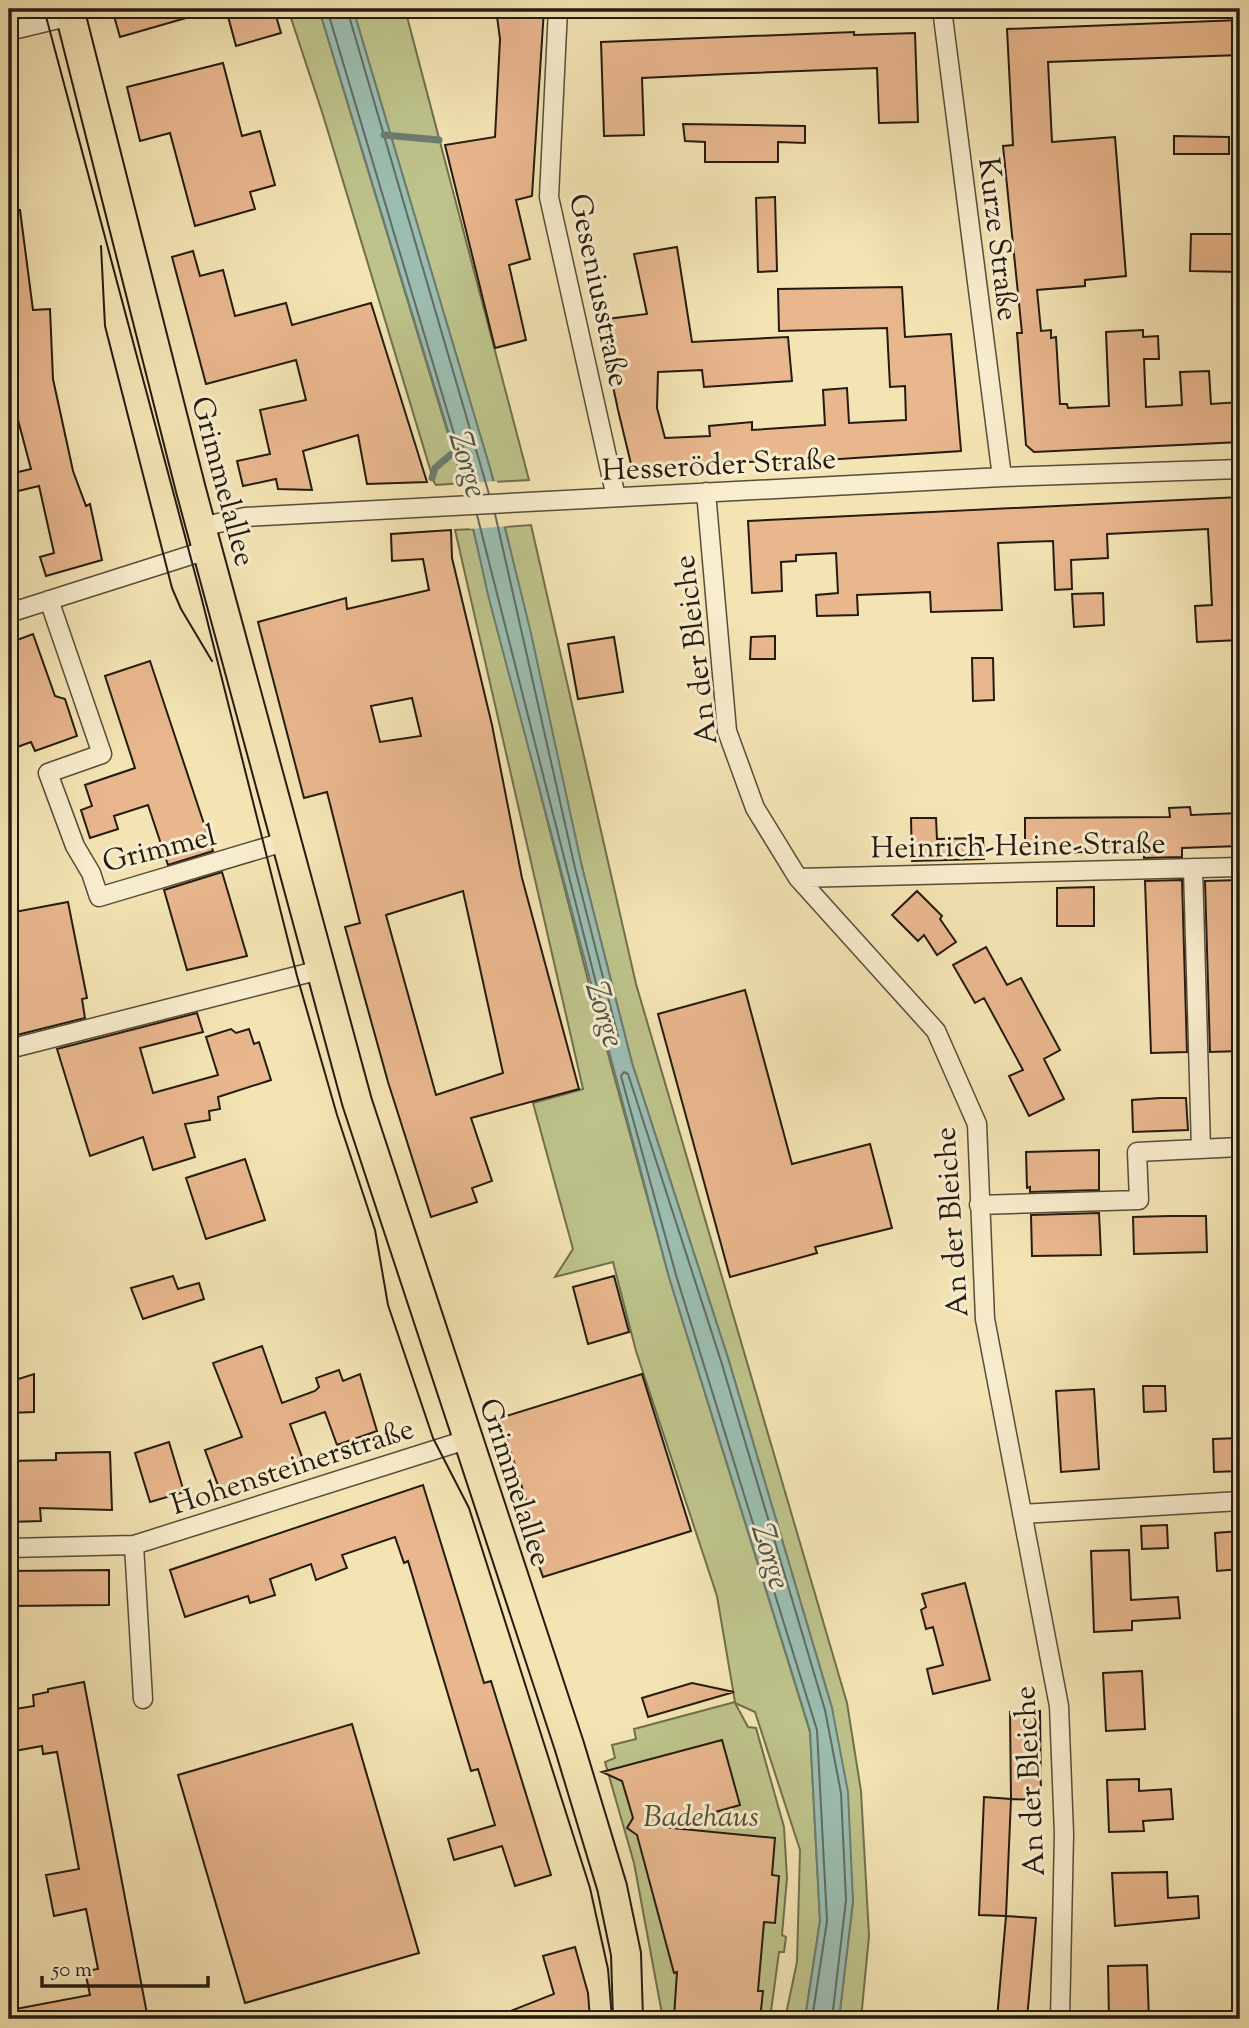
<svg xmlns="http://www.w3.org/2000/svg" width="1249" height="2028" font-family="'Sorts Mill Goudy',serif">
<rect width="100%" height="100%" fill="#f4e4b4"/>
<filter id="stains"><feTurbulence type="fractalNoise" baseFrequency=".00286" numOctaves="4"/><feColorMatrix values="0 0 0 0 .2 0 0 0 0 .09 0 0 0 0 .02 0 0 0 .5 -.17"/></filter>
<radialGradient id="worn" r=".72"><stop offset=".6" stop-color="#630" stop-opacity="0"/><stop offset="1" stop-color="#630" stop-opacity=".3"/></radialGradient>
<!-- green -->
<path fill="#bec38b" stroke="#706f4e" stroke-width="2" d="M288,9H319L463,483L436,485L434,482L323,115Z
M353,9H405L529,480L494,482Z
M531,525L636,984L847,1703L861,1791L869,1936L861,2019H839L853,1901L832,1708L728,1358L632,1063L582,867L505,527Z
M473,529L589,984L669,1277L810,1732L820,1921L805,2019H785L797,1962L800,1850L755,1712L735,1703L748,1727L756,1728L784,1827L787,1878L782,1935L786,1937L784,1952H779L770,2019H663L634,1863L605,1762L615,1758L612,1745L636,1739L634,1729L735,1702L717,1596L636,1351L613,1262L555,1277L573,1249L533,1103L583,1089L455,530Z"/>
<!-- water -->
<path fill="#9cbeb2" stroke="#6c7d71" stroke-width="2" d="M319,9H353L490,468L530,629L582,867L632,1063L728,1358L832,1708L848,1792L853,1901L839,2019H805L820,1921L810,1731L669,1277L489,599L460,470Z"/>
<!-- pier -->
<path fill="#f4e4b4" d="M497,481L509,526L470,529L459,484Z"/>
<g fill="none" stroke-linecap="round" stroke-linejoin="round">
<!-- shore -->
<path stroke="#606c61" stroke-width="2" d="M327,9L472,494
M347,9L489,494
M477,515L596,983L612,1042L616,1044L619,1040L575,868L495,514
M812,2019L827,1921L817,1730L676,1275L621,1076L624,1072L628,1074L721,1361L825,1710L841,1793L846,1900L832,2019"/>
<!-- stream -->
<path stroke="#6c7d71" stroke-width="7" d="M384,135L439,140
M432,478L435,468L461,446"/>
</g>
<!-- building -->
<path fill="#e9b78e" stroke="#231b10" stroke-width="2" fill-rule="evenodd" d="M112,9H200V14L120,37Z
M226,9H274L281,33L236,46Z
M496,9H544L532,196L516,200L530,259L509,265L526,340L495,348L445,145L495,137L500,39Z
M1240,20V55L1048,62L1052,142L1115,137L1126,276L1085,280V286L1037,290L1041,331L1051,330V338L1056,337L1060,404H1067L1068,408L1109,406L1106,332L1143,330V337L1158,336L1159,359H1144L1146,407L1182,405L1180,372L1209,371L1211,404L1240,402V442L1034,452L1026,445L1017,333H1022L1003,146L1013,145L1007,29Z
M854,32V35L915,33L918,122L879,123L877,68L727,74L642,78L644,135L604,136L601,42Z
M223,63L242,136L260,131L275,185L250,192L255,209L195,226L170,133L140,141L127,87Z
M683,124L805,126V143L778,142V162H705V142L685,141Z
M1174,136L1229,137V154H1174Z
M775,197L777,271L758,272L756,198Z
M9,210H20L33,310L50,309L53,379L73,471L86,506L90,504L102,560L46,576L40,557L54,553L39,486L18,491L14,473L31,469L9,386Z
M1191,234H1240V272L1190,271Z
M677,247L692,342L788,337L792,381L704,387L702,370L658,372L657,408L665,438L710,436L709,426L752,422V430L825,425L823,390L847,388L849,423L906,420L905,386L890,387L887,328L779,331L778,289L902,287L905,337L951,334L961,451L764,464V461L637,469L631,464L618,410L604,344H608L607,319L647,314L634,254Z
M193,251L200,276L223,270L235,316L286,303L292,325L371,303L427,482L367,484L358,435L303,451L312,490L278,489L276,479L243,486L237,461L270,454L260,410L306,400L296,360L206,384L172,257Z
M1240,497V640L1197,642L1195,606L1212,605L1208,529L1107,534L1108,558L1071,560L1072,589L1055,590L1053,541L998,543L1002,610L931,612L930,592L857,595L858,615L817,616L816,595L838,593L836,553L796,555V561L781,562L782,591L752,593L748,521Z
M451,530L452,558L492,725L522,878L579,1089L471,1118L492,1181L472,1188L477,1202L431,1217L388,1082L345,927L360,923L327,792L304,798L258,622L346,598L347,609L429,590L423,559L392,561L391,534ZM412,698L421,736L380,742L371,706ZM463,891L503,1073L436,1095L386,915Z
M1103,593L1104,625L1074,627L1072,594Z
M33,634L55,696L65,699L77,736L35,751L31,742L9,750V643Z
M775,636V659H750L751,637Z
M614,637L623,692L578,699L568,644Z
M972,658H993L994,700L973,701Z
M150,661L213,851L168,865L148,805L114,816L118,829L90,838L81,810L92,806L85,785L135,768L105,676Z
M1190,807L1191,815L1239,813L1240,846L1182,848V857L1144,858V850L1025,854V818L1170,817L1169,808Z
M911,818H936L937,839L983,838L984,859L912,861Z
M222,872L247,956L187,970L164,890Z
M1182,880L1187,1052L1151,1053L1145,881Z
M1240,880V1051L1210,1052L1205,881Z
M1094,887V926H1057V888Z
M917,891L942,916L940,919L956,942L937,955L924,935L918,941L892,915Z
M68,902L87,998L82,999L85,1018L9,1037V913Z
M986,947L1007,985L1021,978L1060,1050L1044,1059L1064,1099L1029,1116L1009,1076L1023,1070L984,998L975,1003L953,965Z
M745,990L792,1164L870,1144L892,1228L815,1247L817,1253L730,1277L658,1014Z
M197,1013L203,1032L140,1048L153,1093L218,1075L206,1037L231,1029L236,1033L249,1029L254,1044L259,1042L271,1080L218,1097L220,1109L209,1111L210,1120L185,1124L195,1157L153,1170L143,1137L90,1156L57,1049Z
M1160,1098H1186L1188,1130L1133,1132L1132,1100Z
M1099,1150V1190L1030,1192V1187L1027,1188L1026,1152Z
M245,1159L265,1220L206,1239L186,1178Z
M1099,1213L1101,1255L1032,1256L1031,1215Z
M1169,1216H1206L1207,1252L1134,1254L1133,1217Z
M173,1276L178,1289L199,1283L204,1299L143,1319L131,1288Z
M614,1276L629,1332L588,1344L573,1287Z
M262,1346L282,1403L315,1391L319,1387L316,1378L339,1370L343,1381L360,1374L377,1431L337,1445L325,1412L290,1424L307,1471L223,1499L205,1450L242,1437L213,1363Z
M34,1374V1412L9,1413V1382Z
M642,1374L691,1531L543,1577L518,1506L527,1503L500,1418Z
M1143,1386H1165L1166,1411L1144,1412Z
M1094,1389L1099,1469L1061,1472L1056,1391Z
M1240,1438V1471L1214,1472L1213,1439Z
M169,1442L184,1492L150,1502L135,1453Z
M110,1452L112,1510L40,1508L41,1521L9,1522V1461L56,1460V1453Z
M423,1485L484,1683L491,1681L551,1875L515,1886L502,1846L454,1860L448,1839L495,1825L478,1769L471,1771L408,1561L404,1563L395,1537L342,1555L347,1568L316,1580L311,1564L270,1579L275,1595L250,1603L248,1596L185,1617L170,1570Z
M1167,1525L1168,1548L1142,1549L1141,1526Z
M1240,1531V1569L1217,1571L1215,1533Z
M1129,1550L1131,1600L1178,1597L1180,1618L1132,1621V1630L1094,1632L1091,1551Z
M109,1570V1605L9,1606V1571Z
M965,1583L990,1680L933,1694L927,1669L943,1665L933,1627L926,1629L921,1610L926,1607L922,1594Z
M1142,1671L1145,1729L1106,1731L1103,1673Z
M84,1682L148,2019H11L10,2010L90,1995L85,1971L98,1969L86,1909L54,1916L46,1875L79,1869L57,1752L43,1754L42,1746L9,1752V1710L34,1706L33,1695L48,1692V1689Z
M692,1683L734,1692L648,1717L642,1698Z
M1040,1711L1041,1800L1011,1799L1010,1712Z
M352,1724L419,1953L245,2003L178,1775Z
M722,1740L740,1805L662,1827L775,1838L772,1875L779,1876L775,1923L764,1922L758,1991H763L760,2019L674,2017L677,1972L674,1973L637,1835L627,1828L633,1818L622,1781L602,1772Z
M1139,1779V1791L1171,1789L1173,1819L1143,1821L1144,1831L1109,1832L1107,1780Z
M984,1797L1011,1799L1006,1916L1036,1918L1027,2019H997L1006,1916L979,1915Z
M1167,1872L1168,1898L1198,1896L1199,1918L1115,1926L1112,1873Z
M575,1947L588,1993L590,2019H490L554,1994L543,1956Z
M1147,1965L1149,2019H1109L1108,1966Z"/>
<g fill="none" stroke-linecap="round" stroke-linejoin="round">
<defs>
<path id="street" d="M558,9L549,197L616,497
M942,9L1002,477
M9,31L71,16
M706,492L727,731L755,808L798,878L936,1031L977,1124L985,1319L1059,1706L1064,1834L1060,2019
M201,527L245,517L1002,477L1240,469
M49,600L102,754L48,773L75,846L91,873L99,897L287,841
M9,613L207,550
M1193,868L1201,1149
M798,878L1240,867
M9,1049L320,970
M979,1205L1139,1200L1137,1152L1240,1147
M1022,1514L1240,1501
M134,1545L143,1699
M9,1548L134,1545L466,1440"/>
<path id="primary" d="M69,9L191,490L357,1102L569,1745L612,1887L626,1954L628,2019"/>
</defs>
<!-- street casing -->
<use href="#street" stroke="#574d39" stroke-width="21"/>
<!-- primary casing -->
<use href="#primary" stroke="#231b10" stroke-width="32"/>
<!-- street -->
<use href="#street" stroke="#f8edce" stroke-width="18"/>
<!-- primary -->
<use href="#primary" stroke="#f4e4b4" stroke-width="28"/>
<!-- tram -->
<path stroke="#231b10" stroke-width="2" d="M44,9L201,596L297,976L337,1115L375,1230L388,1305L433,1438L469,1508L590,1888L608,1969L612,2019
M101,246L105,326L172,588L181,609L212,661"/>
</g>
<g text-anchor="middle" stroke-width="6" stroke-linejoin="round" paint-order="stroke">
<!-- street labels -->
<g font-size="30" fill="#231b10" stroke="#f8edce">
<text transform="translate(999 239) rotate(83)" y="10">Kurze Straße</text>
<text transform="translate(600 290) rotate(78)" y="10">Geseniusstraße</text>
<text transform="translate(719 464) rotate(-3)" y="10">Hesseröder Straße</text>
<text transform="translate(224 481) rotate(75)" y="10">Grimmelallee</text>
<text transform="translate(695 650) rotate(-97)" y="10">An der Bleiche</text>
<text transform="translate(1018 845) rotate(-1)" y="10">Heinrich-Heine-Straße</text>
<text transform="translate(159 848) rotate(-14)" y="10">Grimmel</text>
<text transform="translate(951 1222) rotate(-94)" y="10">An der Bleiche</text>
<text transform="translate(292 1466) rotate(-18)" y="10">Hohensteinerstraße</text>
<text transform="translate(516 1482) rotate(72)" y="10">Grimmelallee</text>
<text transform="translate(1029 1781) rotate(-93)" y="10">An der Bleiche</text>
</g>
<!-- park labels -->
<g font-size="30" font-style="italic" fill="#524d35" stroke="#f8edce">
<text x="701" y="1826">Badehaus</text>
</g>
<!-- water labels -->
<g font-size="32" font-style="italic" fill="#4d5449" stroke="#f8edce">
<text transform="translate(469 464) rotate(74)" y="11">Zorge</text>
<text transform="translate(606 1014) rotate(73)" y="11">Zorge</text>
<text transform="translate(772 1556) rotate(73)" y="11">Zorge</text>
</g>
</g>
<!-- margin -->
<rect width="1249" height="2028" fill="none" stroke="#f4e4b4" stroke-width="35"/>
<rect x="10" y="10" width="1228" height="2007" fill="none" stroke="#231b10" stroke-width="3.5"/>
<rect x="18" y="18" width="1214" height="1993" fill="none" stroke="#231b10" stroke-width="2"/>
<!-- scale -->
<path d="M42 1976v10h166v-10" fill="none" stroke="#231b10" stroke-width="3.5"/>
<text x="52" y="1976" font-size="21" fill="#231b10" stroke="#f8edce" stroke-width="5" paint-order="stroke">50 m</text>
<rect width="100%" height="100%" filter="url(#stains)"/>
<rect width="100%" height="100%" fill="url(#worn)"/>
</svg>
